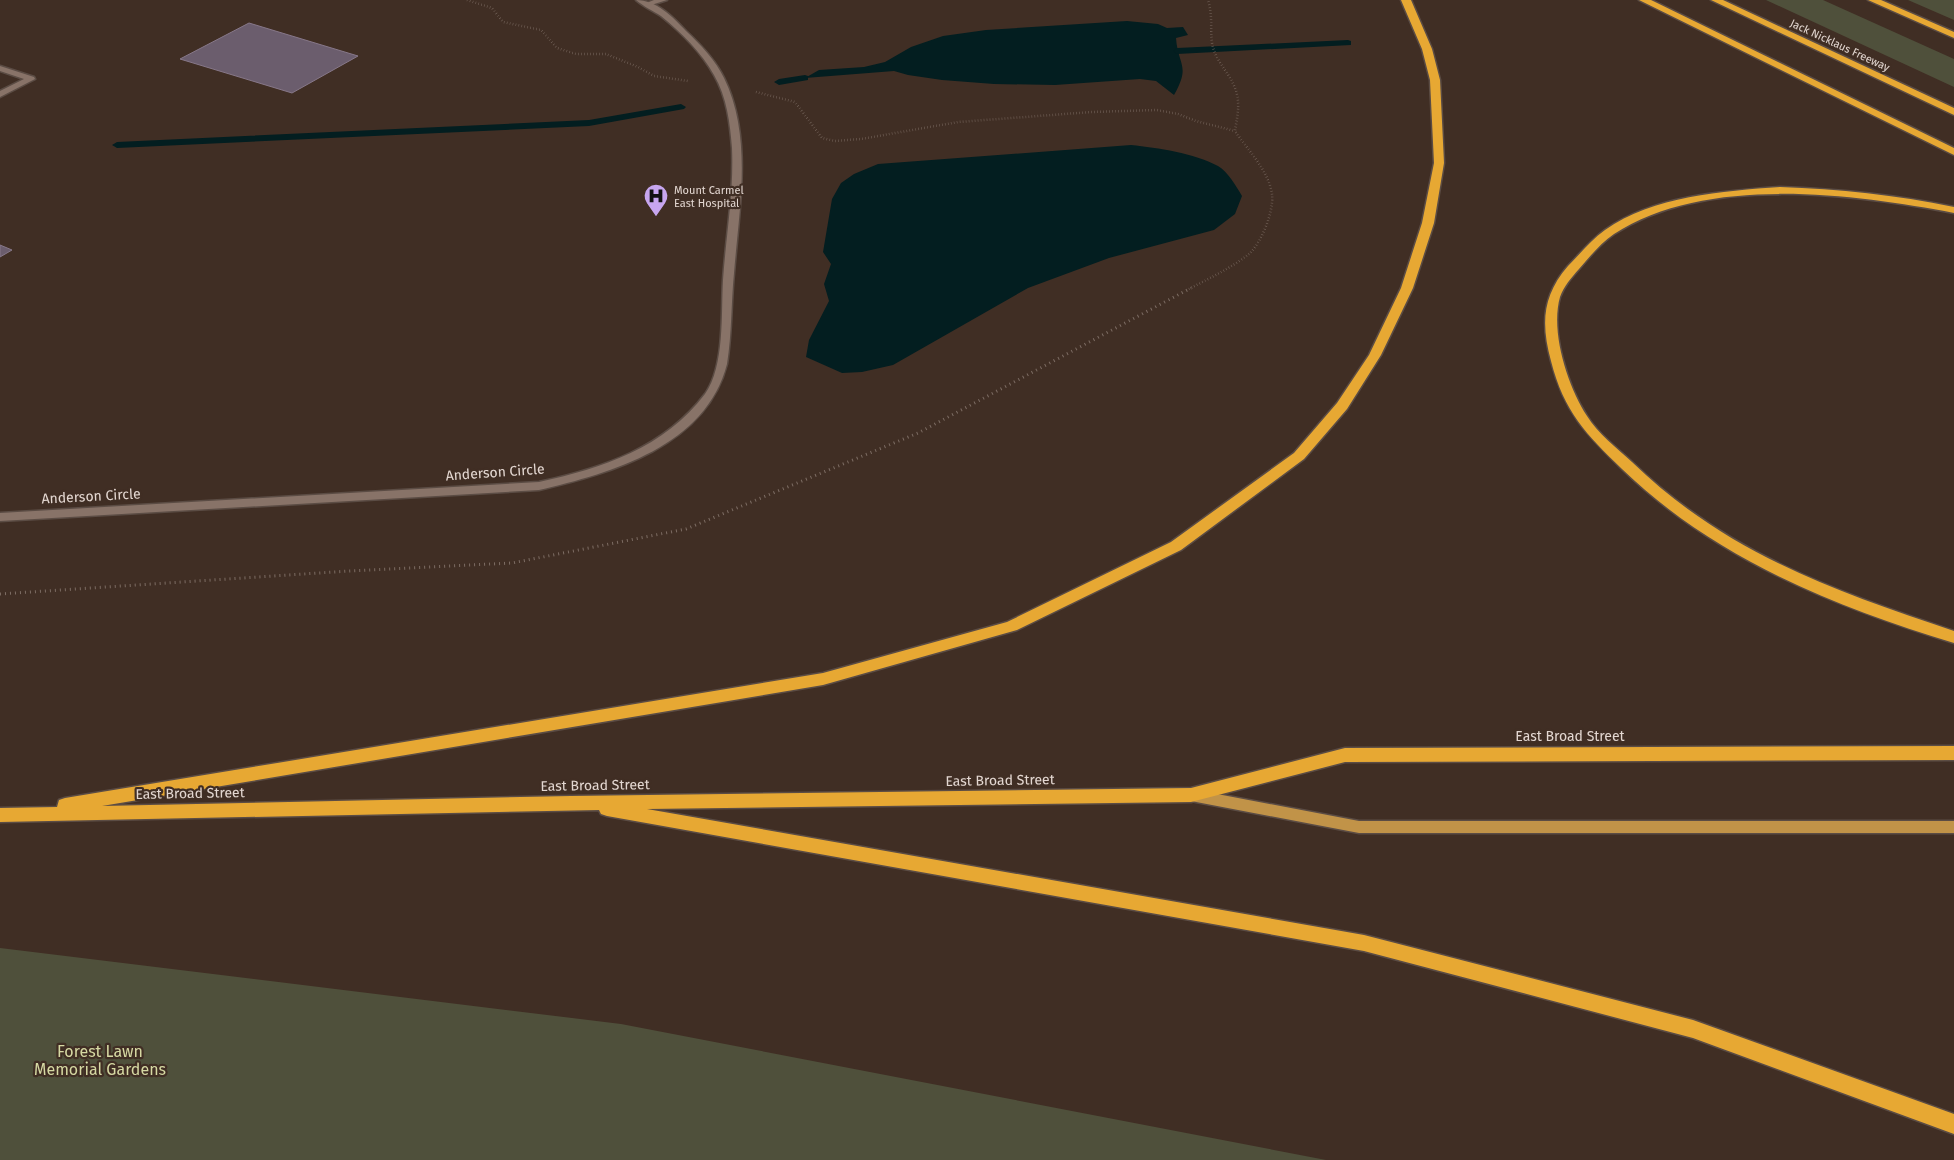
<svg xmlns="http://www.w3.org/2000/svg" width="1954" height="1160" font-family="'Fira Sans',sans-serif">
<rect width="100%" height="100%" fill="#402e24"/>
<!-- green -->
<path fill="#4f503b" d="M1766,0H1823L1954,59V87Z
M1908,0H1954V20Z
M0,948L621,1024L1326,1160H0Z"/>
<!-- water -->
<path fill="#031e20" d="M1127,21L1158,24L1167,28L1183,27L1188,35L1176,38C1178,66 1191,65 1174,95L1156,81L1140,79L1055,85L994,84L942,80L908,75L894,71L805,78L819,70L864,67L885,62L911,47L943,36L986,30Z
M1131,145C1158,148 1194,153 1218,166C1228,172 1236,186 1242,196L1235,214L1214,230L1109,258L1028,288L893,365L862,372L842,373L806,357L809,340L829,301L824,284L831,264L823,252L832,199L841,183L854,174L878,164Z"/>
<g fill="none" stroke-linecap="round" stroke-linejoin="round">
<!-- stream -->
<path fill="#031e20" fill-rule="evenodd" d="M1348,40L1351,41V45L1177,54L1173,51L1177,48Z
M805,75L808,76V80L779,85L774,82L779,79Z
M681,104L686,107L684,109L589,126L117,148L112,145L117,142L589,120Z"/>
</g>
<!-- building -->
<path fill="#6b5d6d" stroke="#877889" d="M249,23L358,56L292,93L180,59Z
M0,245L12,250L0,257Z"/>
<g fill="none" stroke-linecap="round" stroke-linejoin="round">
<defs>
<path id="lane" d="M654,0H667L648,6L644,4Z
M0,66L34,77L35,79L0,97V91L24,79L0,71Z"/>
<path id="street" d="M636,0C656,0 673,17 686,31C700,44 716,61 724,78C753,137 739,210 734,273C731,303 732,333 727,364C706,446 612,473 539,490L0,521V513L539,482C603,468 664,448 705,394C725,366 721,313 723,280C726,236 734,192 732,148C730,123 727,97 714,75C702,53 681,32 661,16C653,11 643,6 636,0Z"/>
<path id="primary" d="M1191,789L1359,821H1954V833H1359L1191,801L1186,799L1184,795L1186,791Z"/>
<path id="highway" d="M1401,0H1411L1432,49L1440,80L1444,163L1434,223L1413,288L1381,355L1347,409L1304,459L1181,550L1017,630L823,685L102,806L571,796L1191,788L1345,748L1954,746V760L1345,762L1191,802L647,809L1364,935L1693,1020L1954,1114V1134L1693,1038L1364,951L607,816L601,814L599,810L0,822V808L57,807L59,800L65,798L823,673L1007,622L1171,542L1294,453L1337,403L1369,355L1401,288L1422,223L1434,163L1430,80L1422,49Z
M1639,0H1651L1954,148V155Z
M1711,0H1723L1954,108V115Z
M1868,0H1881L1954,32V38Z
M1780,187C1839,189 1896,195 1954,207V213C1853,194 1706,174 1614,234C1601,243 1590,256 1579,269C1571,278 1564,286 1560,297C1550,332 1568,387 1587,416C1598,434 1617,448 1632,462C1726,553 1832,590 1954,631V643C1833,606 1714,558 1622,469C1586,434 1564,412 1551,361C1541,324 1542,296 1568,266C1580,254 1591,240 1605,230C1653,196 1723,191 1780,187Z"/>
</defs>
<!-- lane casing -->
<use href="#lane" stroke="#5b4c44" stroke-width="3"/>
<!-- street casing -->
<use href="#street" stroke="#5b4c44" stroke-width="3"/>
<!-- primary casing -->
<use href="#primary" stroke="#5b4c44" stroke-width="3"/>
<!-- highway casing -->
<use href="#highway" stroke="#5b4c44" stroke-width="3"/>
<!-- path-far1 -->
<path stroke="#7d6d64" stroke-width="2.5" stroke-dasharray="0.5 2.5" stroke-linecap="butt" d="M467,0L492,8L503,22L541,30L557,48L576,54H606L638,67L654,76L688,81
M756,92L795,102L822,138L835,141L861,139L958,122L1092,112L1157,110L1178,114L1196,121L1235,131
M1189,289C1208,279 1233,267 1249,254C1262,242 1274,211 1272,194C1269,171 1247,149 1235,131C1237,117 1241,103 1235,88C1229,72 1215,61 1212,43C1210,27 1213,17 1208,0"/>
<!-- path -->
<path stroke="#7d6d64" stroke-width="3" stroke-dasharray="1 4" stroke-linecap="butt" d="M0,594L349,571L512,563L686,529L918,433L1191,288"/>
<!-- lane -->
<use href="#lane" fill="#887368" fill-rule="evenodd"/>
<!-- street -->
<use href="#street" fill="#887368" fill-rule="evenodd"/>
<!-- primary -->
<use href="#primary" fill="#c19348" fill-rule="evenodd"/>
<!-- highway -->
<use href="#highway" fill="#e7a833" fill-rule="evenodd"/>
</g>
<!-- icons -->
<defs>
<symbol id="hospital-pin" viewBox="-11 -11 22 30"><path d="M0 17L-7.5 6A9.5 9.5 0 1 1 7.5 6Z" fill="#c7a6ef" stroke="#402e24"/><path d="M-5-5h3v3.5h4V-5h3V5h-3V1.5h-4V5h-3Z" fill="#111"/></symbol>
</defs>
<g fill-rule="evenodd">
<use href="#hospital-pin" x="642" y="182" width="28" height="38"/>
</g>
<g text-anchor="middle" stroke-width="4.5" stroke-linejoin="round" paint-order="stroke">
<!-- far-street labels -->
<g font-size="11" fill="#e3d7d1" stroke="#402e24">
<text transform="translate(1840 45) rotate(25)" y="4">Jack Nicklaus Freeway</text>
</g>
<!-- far-poi labels -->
<g font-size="11" fill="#e3d7d1" stroke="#402e24" text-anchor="start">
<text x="674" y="194">Mount Carmel<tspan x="674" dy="13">East Hospital</tspan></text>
</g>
<!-- street labels -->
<g font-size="14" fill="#e3d7d1" stroke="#402e24">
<text transform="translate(495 472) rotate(-4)" y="5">Anderson Circle</text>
<text transform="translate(91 496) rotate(-3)" y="5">Anderson Circle</text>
<text x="1570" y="741">East Broad Street</text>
<text transform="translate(1000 780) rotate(-1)" y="5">East Broad Street</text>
<text transform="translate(595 785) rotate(-1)" y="5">East Broad Street</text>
<text transform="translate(190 793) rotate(-1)" y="5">East Broad Street</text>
</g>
<!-- near-park labels -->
<g font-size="16" fill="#d6d9a3" stroke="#402e24">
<text x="100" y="1057">Forest Lawn<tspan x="100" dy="18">Memorial Gardens</tspan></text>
</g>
</g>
</svg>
